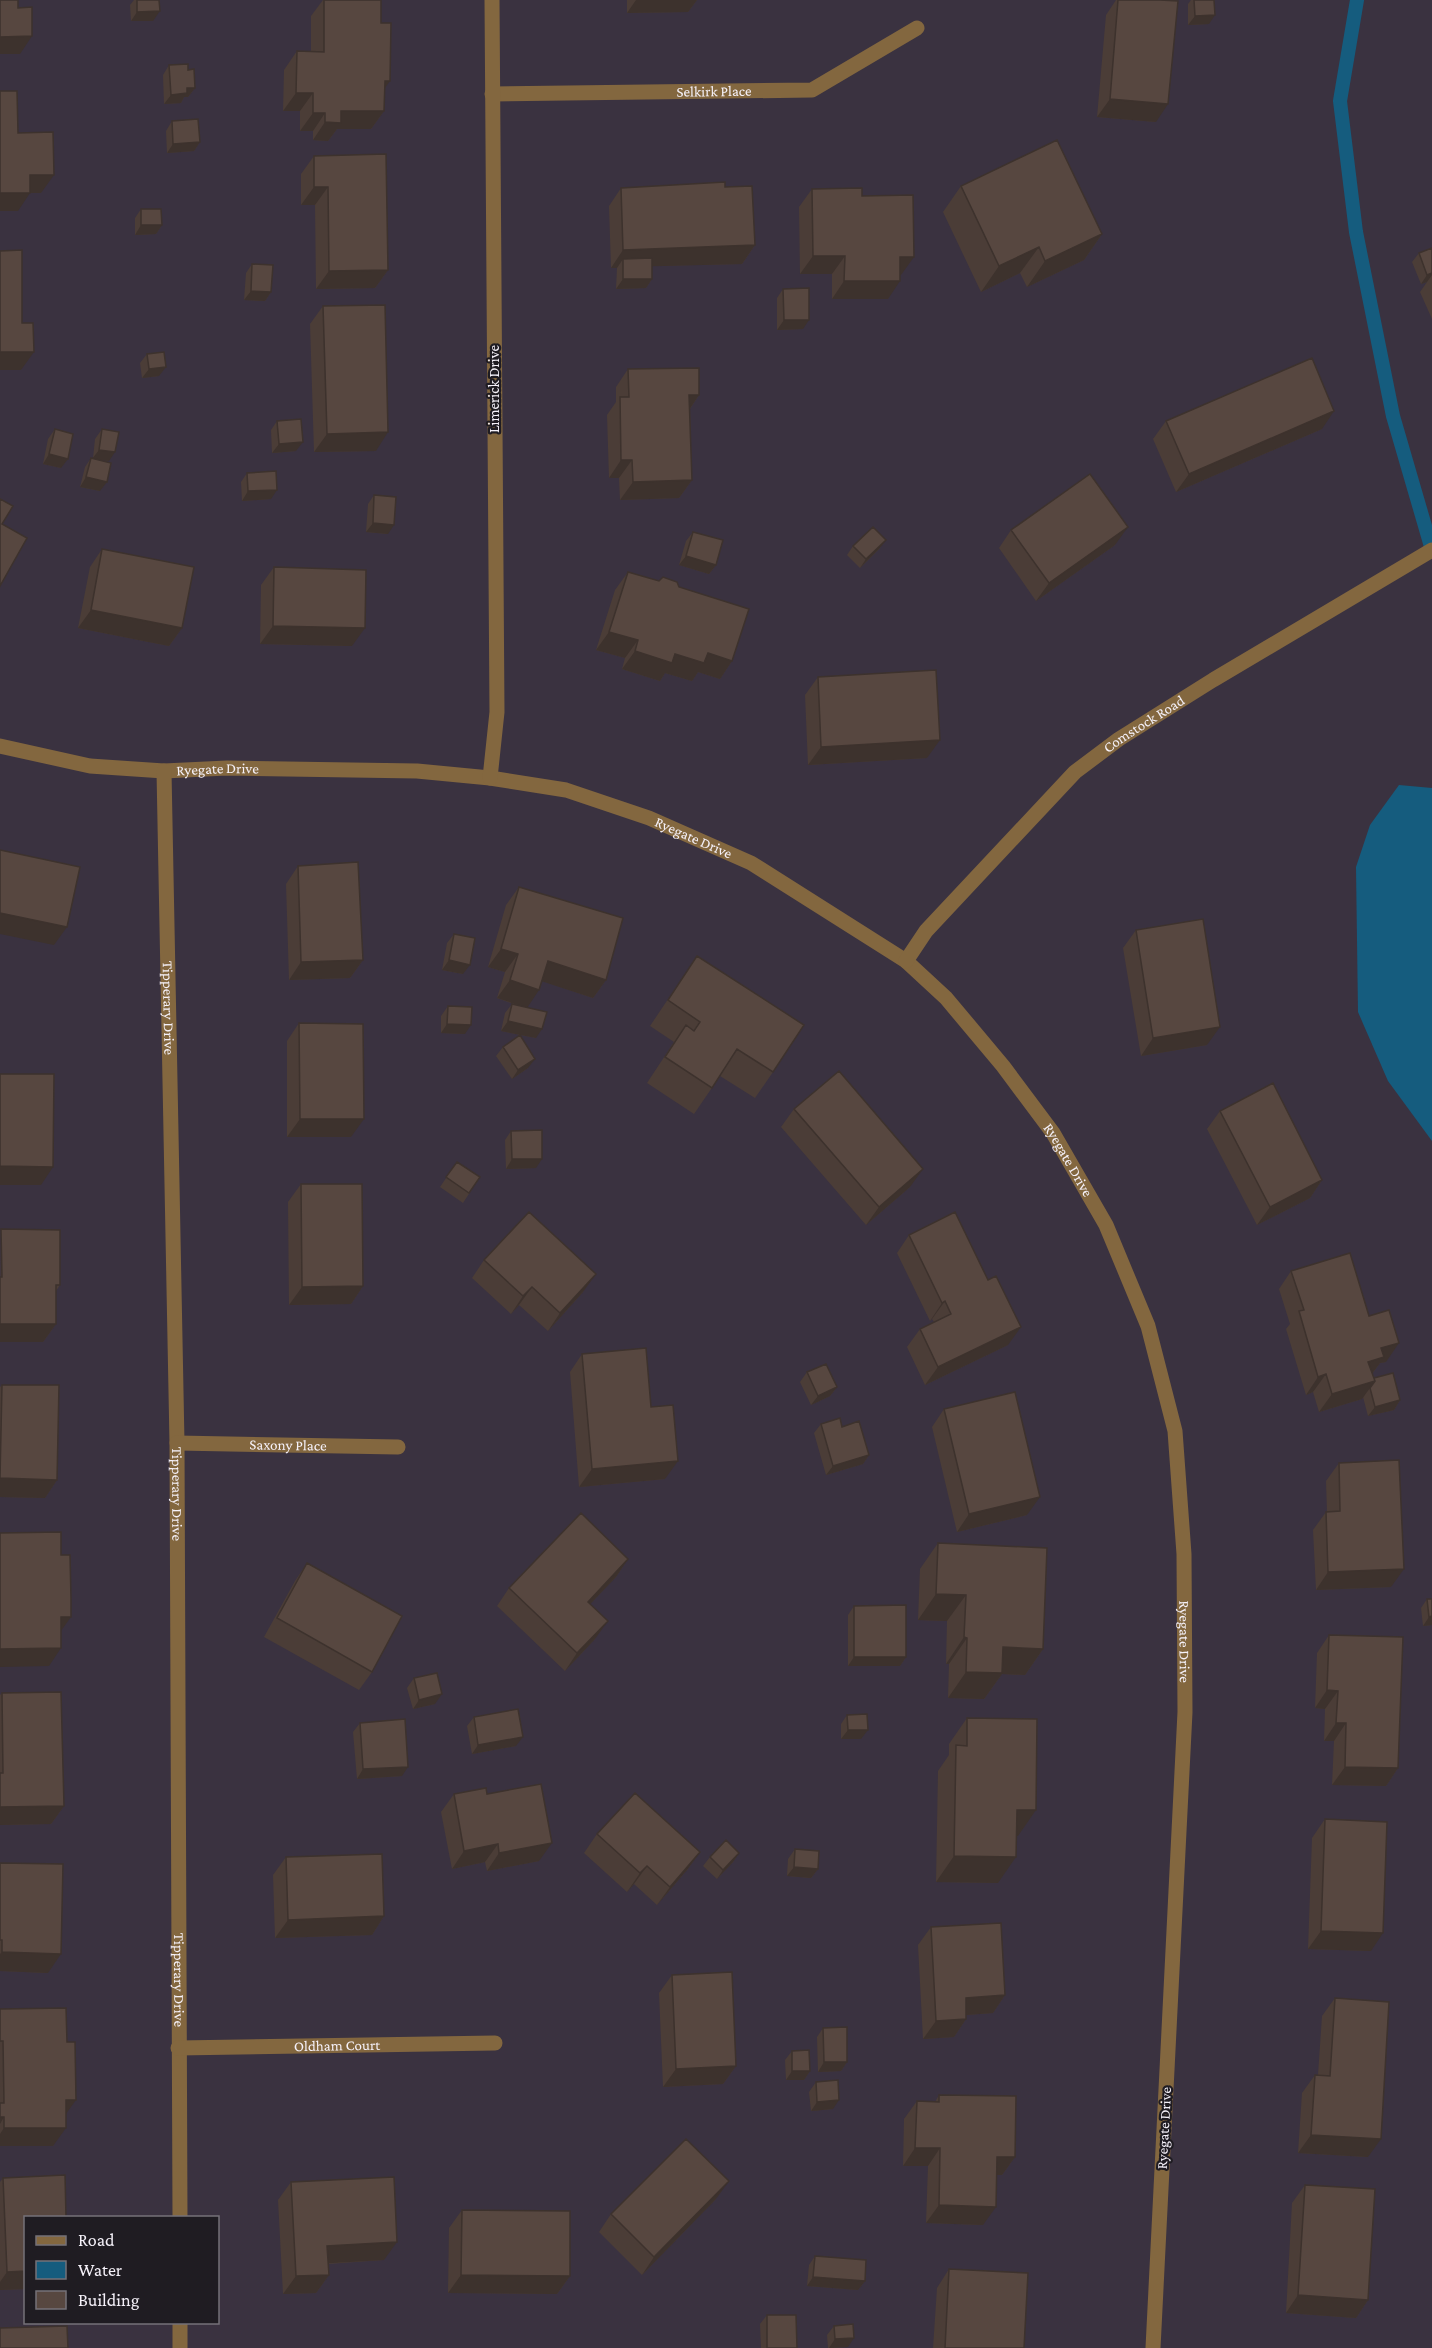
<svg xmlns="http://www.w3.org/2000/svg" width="1432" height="2348" font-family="'Crimson Pro',serif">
<rect width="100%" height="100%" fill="#3a3240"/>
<!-- water -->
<path fill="#155c7e" d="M1399,785L1432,788V1141L1388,1081L1358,1012L1356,867L1370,825Z"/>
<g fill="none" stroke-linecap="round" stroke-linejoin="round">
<!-- stream -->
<path stroke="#155c7e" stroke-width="14" d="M1357,0L1340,101L1356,232L1393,416L1432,550"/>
<!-- minor -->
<g stroke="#83673f" stroke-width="15">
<path id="s1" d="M492,94L812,90L917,28"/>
<path id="s2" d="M0,746L90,766L164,771L227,768L417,771L490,778L566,790L649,818L751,863L906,961L946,998L1003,1066L1053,1133L1106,1225L1148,1326L1175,1431L1184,1554L1185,1712L1153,2348"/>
<path id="s3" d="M164,771L177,1443L180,2218"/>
<path d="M490,778L497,712L492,0"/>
<path id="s4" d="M906,961L926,931L1075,772L1119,739L1213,680L1432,550"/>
<path id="s5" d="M177,1443L398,1447"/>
<path id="s6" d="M178,2048L495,2043"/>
<path d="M180,2322V2348"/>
</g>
</g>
<!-- wall -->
<path fill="#4b3d37" d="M134,0H159L153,21H131L130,5Z
M323,0H381V23L385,88L384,111L371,129H337L328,141L313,140V131H300V111H283L284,70L297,51L311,52V16Z
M627,0H697L688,12L627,13Z
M1116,0H1160L1156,122L1097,117L1106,15Z
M1191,0H1214L1209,24L1188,25V4Z
M169,65L188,70L195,88L188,97H184L181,103L164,104L163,75Z
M172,121L200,142L194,151L167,153L166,131Z
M314,156L388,270L375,288L316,289L315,205H301V174Z
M961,186L1102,234L1084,260L1027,287L1020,273L981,292L943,212Z
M725,187L755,245L742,264L652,266V279L646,288L616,289L617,268H611L609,206L621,188Z
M812,189L862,196L901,275H900L888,299H832V274H800L799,207Z
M141,209L162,225L156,234L135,235V218Z
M1432,248V319L1420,292L1427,282L1421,284L1412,262L1419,253Z
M252,264L271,292L265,301L244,300L246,273Z
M783,289L803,329L777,330V298Z
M323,306L376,451L314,452L310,324Z
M147,354L159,376L142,378L140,363Z
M628,369L699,395L690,409L692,480L679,498L620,500L619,478H609L607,415L616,402V387Z
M277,421L296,451L272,453L271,430Z
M1166,421L1322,429L1176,492L1153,439Z
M55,429L61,468L43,464L48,439Z
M102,429L109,461L97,459L100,491L80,487L85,467L91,458H93L95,439Z
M247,473L271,499L242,501L241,482Z
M374,495L388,534L366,532L368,504Z
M1011,530L1115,545L1036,601L999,548Z
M693,532L716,565L709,574L679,565L686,541Z
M886,540L879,549L860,568L847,555L853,546Z
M102,549L182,628L169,646L78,628L90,567Z
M274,567L352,646L260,644L261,585Z
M628,572L679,587L732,661L720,679L698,672L692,681L665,673L660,681L622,669L625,658L596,650L615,590Z
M818,677L927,758L808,765L805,695Z
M298,866L363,960L350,978L289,980L286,884Z
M519,887L606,980L593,998L542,981L527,1007L536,1038L501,1031L505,1013L512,1004L519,1006L497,998L505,972L488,967L506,905Z
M1136,930L1207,1045L1141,1056L1123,948Z
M454,934L463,974L442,970L447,943Z
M697,956L773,1072L755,1098L720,1076L694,1114L647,1083L674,1042L650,1026Z
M448,1006L465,1034L441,1033V1016Z
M299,1023L351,1137H287V1041Z
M503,1047L528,1068L512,1079L496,1056Z
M794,1109L910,1187L866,1225L781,1127Z
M1220,1111L1322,1180L1310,1198L1257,1225L1207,1129Z
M511,1131L536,1168L506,1169L505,1140Z
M457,1162L480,1177L463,1203L440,1187Z
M301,1184L363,1286L351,1304L289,1305L288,1202Z
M1,1229L60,1285L56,1291V1324L43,1342H0Z
M909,1235L1008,1345L925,1385L907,1347L920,1329L934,1322L932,1319L930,1321L897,1253Z
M484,1260L583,1292L548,1331L519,1305L511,1314L472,1278Z
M1291,1271L1369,1316L1386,1362L1380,1363L1372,1374L1374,1378L1400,1400L1394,1410L1368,1416L1363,1397L1362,1399L1319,1412L1313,1392L1306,1395L1286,1329L1290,1324L1279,1289Z
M582,1354L651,1407L665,1479L579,1487L570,1372Z
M807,1372L837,1387L830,1396L811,1405L800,1382Z
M2,1385L57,1480L45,1498L0,1497V1387Z
M944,1409L1027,1515L957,1532L932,1427Z
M821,1424L842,1427L869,1455L863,1464L826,1475L814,1433Z
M1339,1463L1391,1587L1316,1590L1313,1530L1326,1512H1327L1326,1481Z
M938,1543L1043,1649L1025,1675L1002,1674L984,1699L948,1698L949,1664H946L947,1621L918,1620L920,1569Z
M628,1559L616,1577L590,1604L595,1639L565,1671L497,1606L509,1588Z
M307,1563L372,1672L359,1690L264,1637L295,1581Z
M1427,1599L1432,1625L1423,1626L1421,1608Z
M854,1606L906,1657L900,1666H848V1615Z
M1329,1635L1398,1768L1386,1786L1332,1785L1334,1741H1324L1325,1709L1315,1708L1317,1653Z
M414,1678L435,1704L413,1709L407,1688Z
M2,1693L64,1806L51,1824L0,1825V1695Z
M847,1715L861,1739H841V1724Z
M474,1717L516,1746L472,1754L467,1726Z
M967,1718L1018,1836H1016L998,1883L936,1882L938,1771L949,1755V1744Z
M360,1723L402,1776L357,1779L353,1732Z
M454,1794H487L539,1861L487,1871L485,1862L452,1869L441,1812Z
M1325,1819L1371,1951L1308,1949L1312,1838Z
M597,1834L700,1852L687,1870L657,1905L634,1884L627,1892L584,1853Z
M795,1849L818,1869L811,1878L787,1876L788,1859Z
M739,1853L733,1862L717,1879L703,1866L710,1857Z
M286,1857L384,1916L372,1935L275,1938L273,1875Z
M0,1863L48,1973L0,1971Z
M931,1927L1005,1995L993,2013L966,2015V2019L954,2037L923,2039L918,1945Z
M672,1975L736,2066L723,2084L663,2087L659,1993Z
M1335,1998L1368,2157L1298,2153L1302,2093L1315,2075H1318L1322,2016Z
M0,2009L66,2114L53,2146H0Z
M823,2028L847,2062L841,2071L818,2072L817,2037Z
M792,2051L810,2071L804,2080H786L785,2060Z
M816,2082L833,2109L811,2111L809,2092Z
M939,2095L1015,2157L1002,2175H996L983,2225L926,2223L928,2166H903L904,2119L917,2101L935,2102Z
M3,2178L26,2289L0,2290V2182Z
M291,2182L384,2260L328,2264L329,2275L316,2293L283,2294L278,2200Z
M1305,2185L1368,2300L1356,2318L1286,2313L1292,2203Z
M716,2199L642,2275L599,2232L611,2214Z
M462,2210L570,2276L557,2294L448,2293L449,2228Z
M815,2256L865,2281L858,2290L807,2286L809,2265Z
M949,2269L1024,2348H933L937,2288Z
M767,2315L797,2348H761L760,2324Z
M834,2326L848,2347L828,2348L827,2335Z"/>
<!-- shaded-wall -->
<path fill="#3d322d" d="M636,0H697L688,12L627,13Z
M160,11L153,21H131L137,12Z
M1215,15L1209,24L1188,25L1195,16Z
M32,36L20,54H0V37Z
M385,81H390L377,99Z
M187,88H195L188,97H184L181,103L164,104L171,95Z
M296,93H313L300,111H283Z
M1110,99L1168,104L1156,122L1097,117Z
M341,111H384L371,129H337L328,141L313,140L325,122Z
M313,113H325L313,131H300Z
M200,142L194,151L167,153L173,144Z
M30,175H54L41,193H30L18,211H0V193Z
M314,187H328L315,205H301Z
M141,225H162L156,234L135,235Z
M1102,234L1084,260L1027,287L1045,261Z
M755,245L742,264L623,267V259L617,268H611L623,250Z
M1039,247L1020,273L981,292L999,266Z
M813,256H845L832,274H800Z
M900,257H914L901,275H887Z
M388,270L375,288L316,289L329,271Z
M1432,273V275L1427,282L1421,284L1427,275Z
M623,279H652L646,288L616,289Z
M844,281H900L888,299H832Z
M251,291L271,292L265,301L244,300Z
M784,320H809L803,329L777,330Z
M0,352H34L21,370H0Z
M166,367L159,376L142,378L149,369Z
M689,395H699L687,413Z
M1334,411L1322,429L1176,492L1189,474Z
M388,432L376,451L314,452L327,434Z
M303,442L296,451L272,453L279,444Z
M99,450L115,452L109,461L92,459Z
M49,454L68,459L61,468L43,464Z
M621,460H632L619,478H609Z
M86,477L107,482L100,491L80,487Z
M692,480L679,498L620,500L633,482Z
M277,490L271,499L242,501L248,491Z
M373,523L394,525L388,534L366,532Z
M1128,527L1115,545L1036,601L1049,583Z
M886,540L879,549L860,568L866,559Z
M686,556L716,565L709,574L679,565Z
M91,610L182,628L169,646L78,628Z
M273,626L365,628L352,646L260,644Z
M609,632L638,640L625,658L596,650Z
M635,651L675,654L708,653L732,661L720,679L698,672L692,681L665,673L660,681L622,669Z
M940,740L927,758L808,765L821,747Z
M0,913L67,927L54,945L0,934Z
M501,949L518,954L505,972L488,967Z
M363,960L350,978L289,980L301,962Z
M449,960L470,965L463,974L442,970Z
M548,961L606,980L593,998L535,979Z
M510,980L539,990L527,1008L497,998Z
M508,1021L542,1029L536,1038L501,1031Z
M447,1024L471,1025L465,1034L441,1033Z
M1220,1027L1207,1045L1141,1056L1153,1038Z
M535,1059L528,1068L512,1079L518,1070Z
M300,1119H364L351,1137H287Z
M512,1159H542L536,1168L506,1169Z
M0,1166L53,1167L41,1185H0Z
M923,1169L910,1187L866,1225L879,1207Z
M1322,1180L1310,1198L1257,1225L1270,1207Z
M596,1274L583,1292L548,1331L560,1313Z
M363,1286L351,1304L289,1305L302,1287Z
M532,1287L519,1305L511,1314L523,1296Z
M945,1301L932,1319L930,1321L942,1303Z
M0,1324H56L43,1342H0Z
M1021,1327L1008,1345L925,1385L938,1367Z
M1399,1343L1386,1362L1380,1363L1371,1375L1368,1362L1381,1348Z
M1326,1374L1313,1392L1306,1395L1318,1377Z
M1375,1381L1362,1399L1319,1412L1332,1394Z
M837,1387L830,1396L811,1405L818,1396Z
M1400,1400L1394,1410L1368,1416L1375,1407Z
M869,1455L863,1464L826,1475L833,1466Z
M678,1461L665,1479L579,1487L592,1469Z
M0,1478L57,1480L45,1498L0,1497Z
M1040,1497L1027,1515L957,1532L969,1514Z
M628,1559L616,1577L575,1620L588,1602Z
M1404,1569L1391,1587L1316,1590L1328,1572Z
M936,1594L966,1595L947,1621L918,1620Z
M1432,1616V1625L1423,1626L1429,1617Z
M61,1617H71L58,1635Z
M608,1621L595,1639L565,1671L577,1653Z
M964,1637L967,1638L949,1664H946Z
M1003,1647L1043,1649L1025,1675L1002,1674L984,1699L948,1698L966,1672Z
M61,1648L49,1666L0,1667V1649Z
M854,1657H906L900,1666H848Z
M1327,1690L1338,1691L1325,1709L1315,1708Z
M442,1694L435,1704L413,1709L419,1700Z
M1336,1723H1346L1334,1741H1324Z
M848,1730H868L861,1739H841Z
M523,1737L516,1746L472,1754L478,1745Z
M408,1767L402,1776L357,1779L363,1769Z
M1345,1767L1398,1768L1386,1786L1332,1785Z
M64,1806L51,1824L0,1825V1807Z
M1017,1810H1036L1018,1836H999Z
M552,1843L539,1861L487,1871L499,1853Z
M498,1844L485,1862L452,1869L464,1851Z
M700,1852L687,1870L657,1905L670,1887Z
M739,1853L733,1862L717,1879L723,1870Z
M954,1856L1016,1857L998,1883L936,1882Z
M647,1866L634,1884L627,1892L640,1873Z
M794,1867L818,1869L811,1878L787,1876Z
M384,1916L372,1935L275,1938L288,1920Z
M1321,1931L1383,1933L1371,1951L1308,1949Z
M2,1952L61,1954L48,1973L0,1971V1954Z
M1005,1995L993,2013L953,2016L966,1998Z
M966,2019L954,2037L923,2039L936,2021Z
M824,2062H847L841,2071L818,2072Z
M736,2066L723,2084L663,2087L676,2069Z
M792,2071H810L804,2080H786Z
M66,2100H76L63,2118Z
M839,2100L833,2109L811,2111L817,2102Z
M0,2117H4L0,2124Z
M4,2128H66L53,2146H0V2134Z
M1311,2135L1381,2139L1368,2157L1298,2153Z
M915,2148H940L928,2166H903Z
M997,2157H1015L1002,2175H984Z
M729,2181L716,2199L642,2275L654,2257Z
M939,2205L996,2207L983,2225L926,2223Z
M397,2242L384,2260L315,2264L327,2246Z
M26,2271V2289L0,2290V2282L7,2272Z
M329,2275L316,2293L283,2294L296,2276Z
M461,2275L570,2276L557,2294L448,2293Z
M813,2277L865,2281L858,2290L807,2286Z
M1298,2295L1368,2300L1356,2318L1286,2313Z
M854,2338L848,2347L829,2348L835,2339Z"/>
<!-- building -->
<path fill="#574740" stroke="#3d322d" stroke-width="1.5" d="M0,0H18V8L32,7V36L0,37Z
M137,0H159L160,11L137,12Z
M324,0H381V23H391L390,81H385L384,111H341V123L325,122V113H313V93H296L297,51L324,52Z
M1118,0H1160L1178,1L1168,104L1110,99Z
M1194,0H1214L1215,15L1195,16Z
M188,64V70L194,69L195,88H187V93L171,95L169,65Z
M0,91H17L18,133L53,132L54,175H30V193H0Z
M198,119L200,142L173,144L172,121Z
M1057,140L1102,234L1045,261L1039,247L999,266L961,186Z
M386,154L388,270L329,271L328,187H314V156Z
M725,182V187L752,186L755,245L623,250L621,188Z
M862,188V196L913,195L914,257H900V281H844L845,256H813L812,189Z
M141,209H161L162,225H141Z
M1432,248V273L1427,275L1419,253Z
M22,250V323H33L34,352H0V251Z
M652,258V279H623V259Z
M252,264L273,265L271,292L251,291Z
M809,288V320H784L783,289Z
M385,305L388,432L327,434L323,306Z
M164,352L166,367L149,369L147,354Z
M1312,358L1334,411L1189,474L1166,421Z
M699,368V395H689L692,480L633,482L632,460H621L620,397H629L628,369Z
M301,419L303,442L279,444L277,421Z
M55,429L73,434L68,459L49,454Z
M102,429L119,432L115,452L99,450Z
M91,458L111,463L107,482L86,477Z
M276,471L277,490L248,491L247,473Z
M1090,474L1128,527L1049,583L1011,530Z
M374,495L396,497L394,525L373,523Z
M0,499L13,506L2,524L27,538L0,586Z
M873,527L886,540L866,559L853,546Z
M693,532L723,540L716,565L686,556Z
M102,549L194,567L182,628L91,610Z
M274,567L366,570L365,628L273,626Z
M628,572L659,581L663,577L677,582L679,587L749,609L732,661L708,653L704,663L675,654L672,663L635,651L638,640L609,632Z
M936,670L940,740L821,747L818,677Z
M0,850L80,867L67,927L0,913Z
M358,862L363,960L301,962L298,866Z
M519,887L623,918L606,980L548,961L539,990L510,980L518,954L501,949Z
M1203,919L1220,1027L1153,1038L1136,930Z
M454,934L475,938L470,965L449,960Z
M697,956L804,1025L773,1072L737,1049L712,1088L665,1057L686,1025L694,1031L700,1022L668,1000Z
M512,1004L547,1012L542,1029L508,1021Z
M448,1006L472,1007L471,1025L447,1024Z
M299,1023L363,1024L364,1119H300Z
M520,1035L535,1059L518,1070L503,1047Z
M839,1071L923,1169L879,1207L794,1109Z
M0,1074H54L53,1167L0,1166Z
M1273,1083L1322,1180L1270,1207L1220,1111Z
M542,1130V1159H512L511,1131Z
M457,1162L480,1177L469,1193L446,1177Z
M301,1184H362L363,1286L302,1287Z
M529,1212L596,1274L560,1313L532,1287L523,1296L484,1260Z
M955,1212L988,1280L996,1276L1021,1327L938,1367L920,1329L951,1314L945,1301L942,1303L909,1235Z
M1,1229L60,1230V1285H56V1324H0V1277H2Z
M1350,1253L1369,1316L1389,1310L1399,1343L1381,1348L1384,1357L1368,1362L1375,1381L1332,1394L1326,1374L1318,1377L1299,1311L1304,1310L1291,1271Z
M646,1348L651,1407L673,1405L678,1461L592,1469L582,1354Z
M826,1364L837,1387L818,1396L807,1372Z
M1393,1373L1400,1400L1375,1407L1370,1388L1375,1381L1374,1378Z
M2,1385H59L57,1480L0,1478Z
M1015,1392L1040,1497L969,1514L944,1409Z
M840,1418L842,1427L859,1421L869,1455L833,1466L821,1424Z
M1399,1460L1404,1569L1328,1572L1326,1512L1340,1511L1339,1463Z
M581,1513L628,1559L588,1602L608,1621L577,1653L509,1588Z
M61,1532V1555H70L71,1599V1617H61V1648L0,1649V1533Z
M938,1543L1047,1548L1043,1649L1003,1647L1002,1673L966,1672L967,1638L964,1637L966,1595L936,1594Z
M307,1563L402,1616L372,1672L277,1618Z
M1427,1599H1432V1616L1429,1617Z
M906,1605V1657H854V1606Z
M1329,1635L1403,1637L1398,1768L1345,1767L1346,1723H1336L1338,1691L1327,1690Z
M437,1673L442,1694L419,1700L414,1678Z
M61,1692L64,1806L0,1807V1773H3L2,1693Z
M518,1709L523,1737L478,1745L474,1717Z
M867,1714L868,1730H848L847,1715Z
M967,1718L1037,1719L1036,1810H1017L1016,1857L954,1856L956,1745L967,1746Z
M405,1719L408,1767L363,1769L360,1723Z
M541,1784L552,1843L499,1853L498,1844L464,1851L454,1794L486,1788L487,1794Z
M635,1793L700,1852L670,1887L647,1866L640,1873L597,1834Z
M1325,1819L1387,1822L1383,1933L1321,1931Z
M726,1840L739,1853L723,1870L710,1857Z
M795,1849L819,1851L818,1869L794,1867Z
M382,1854L384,1916L288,1920L286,1857Z
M0,1863L63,1864L61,1954L2,1952V1940H0Z
M1001,1923L1005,1995L966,1998V2019L936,2021L931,1927Z
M732,1972L736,2066L676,2069L672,1975Z
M1335,1998L1389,2002L1381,2139L1311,2135L1315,2075L1330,2076Z
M66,2008L67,2042H75L76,2100H66V2128H4V2117H0V2103H4L3,2041H0V2009Z
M847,2027V2062H824L823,2028Z
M809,2050L810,2071H792V2051Z
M838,2080L839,2100L817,2102L816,2082Z
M939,2095L1016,2096L1015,2157H997L996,2207L939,2205L940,2148H915L917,2101L939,2102Z
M686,2139L729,2181L654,2257L611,2214Z
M65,2175L66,2217H26V2271L7,2272L3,2178Z
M394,2177L397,2242L327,2246L329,2275L296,2276L291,2182Z
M1305,2185L1375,2189L1368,2300L1298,2295Z
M462,2210L570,2211V2276L461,2275Z
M815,2256L866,2260L865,2281L813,2277Z
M949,2269L1028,2273L1024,2348H945Z
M767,2315H796L797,2348H767Z
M853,2324L854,2338L835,2339L834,2326Z
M67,2326L68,2348H0V2328Z"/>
<g text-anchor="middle" stroke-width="4.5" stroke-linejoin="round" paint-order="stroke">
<!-- street labels -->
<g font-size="15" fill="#f5f1f9" stroke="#1f1c22">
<text dy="5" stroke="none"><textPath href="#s1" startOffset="222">Selkirk Place</textPath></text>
<text transform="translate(494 389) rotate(-90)" y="5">Limerick Drive</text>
<text dy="5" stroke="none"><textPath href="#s4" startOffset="338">Comstock Road</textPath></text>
<text dy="5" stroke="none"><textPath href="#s2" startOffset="220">Ryegate Drive</textPath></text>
<text dy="5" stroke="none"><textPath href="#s2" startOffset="706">Ryegate Drive</textPath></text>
<text dy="5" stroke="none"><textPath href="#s3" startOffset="237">Tipperary Drive</textPath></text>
<text dy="5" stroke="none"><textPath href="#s2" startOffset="1210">Ryegate Drive</textPath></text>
<text dy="5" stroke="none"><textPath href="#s5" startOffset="111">Saxony Place</textPath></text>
<text dy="5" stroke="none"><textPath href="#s3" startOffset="723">Tipperary Drive</textPath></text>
<text dy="5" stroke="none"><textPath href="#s2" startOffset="1714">Ryegate Drive</textPath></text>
<text dy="5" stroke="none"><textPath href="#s3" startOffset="1209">Tipperary Drive</textPath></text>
<text dy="5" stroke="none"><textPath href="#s6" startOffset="159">Oldham Court</textPath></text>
<text transform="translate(1164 2128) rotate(-87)" y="5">Ryegate Drive</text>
</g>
</g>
<!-- legend -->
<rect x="24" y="2216" width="195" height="108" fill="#1f1c22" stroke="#757178" stroke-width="1.5"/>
<rect x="36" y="2236" width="30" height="9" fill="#83673f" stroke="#757178" stroke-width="1.5"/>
<text x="78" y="2246" font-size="18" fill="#f5f1f9">Road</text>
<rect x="36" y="2261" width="30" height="18" fill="#155c7e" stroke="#757178" stroke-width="1.5"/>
<text x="78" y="2276" font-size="18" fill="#f5f1f9">Water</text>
<rect x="36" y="2291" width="30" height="18" fill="#574740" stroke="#757178" stroke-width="1.5"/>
<text x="78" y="2306" font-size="18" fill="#f5f1f9">Building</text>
</svg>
